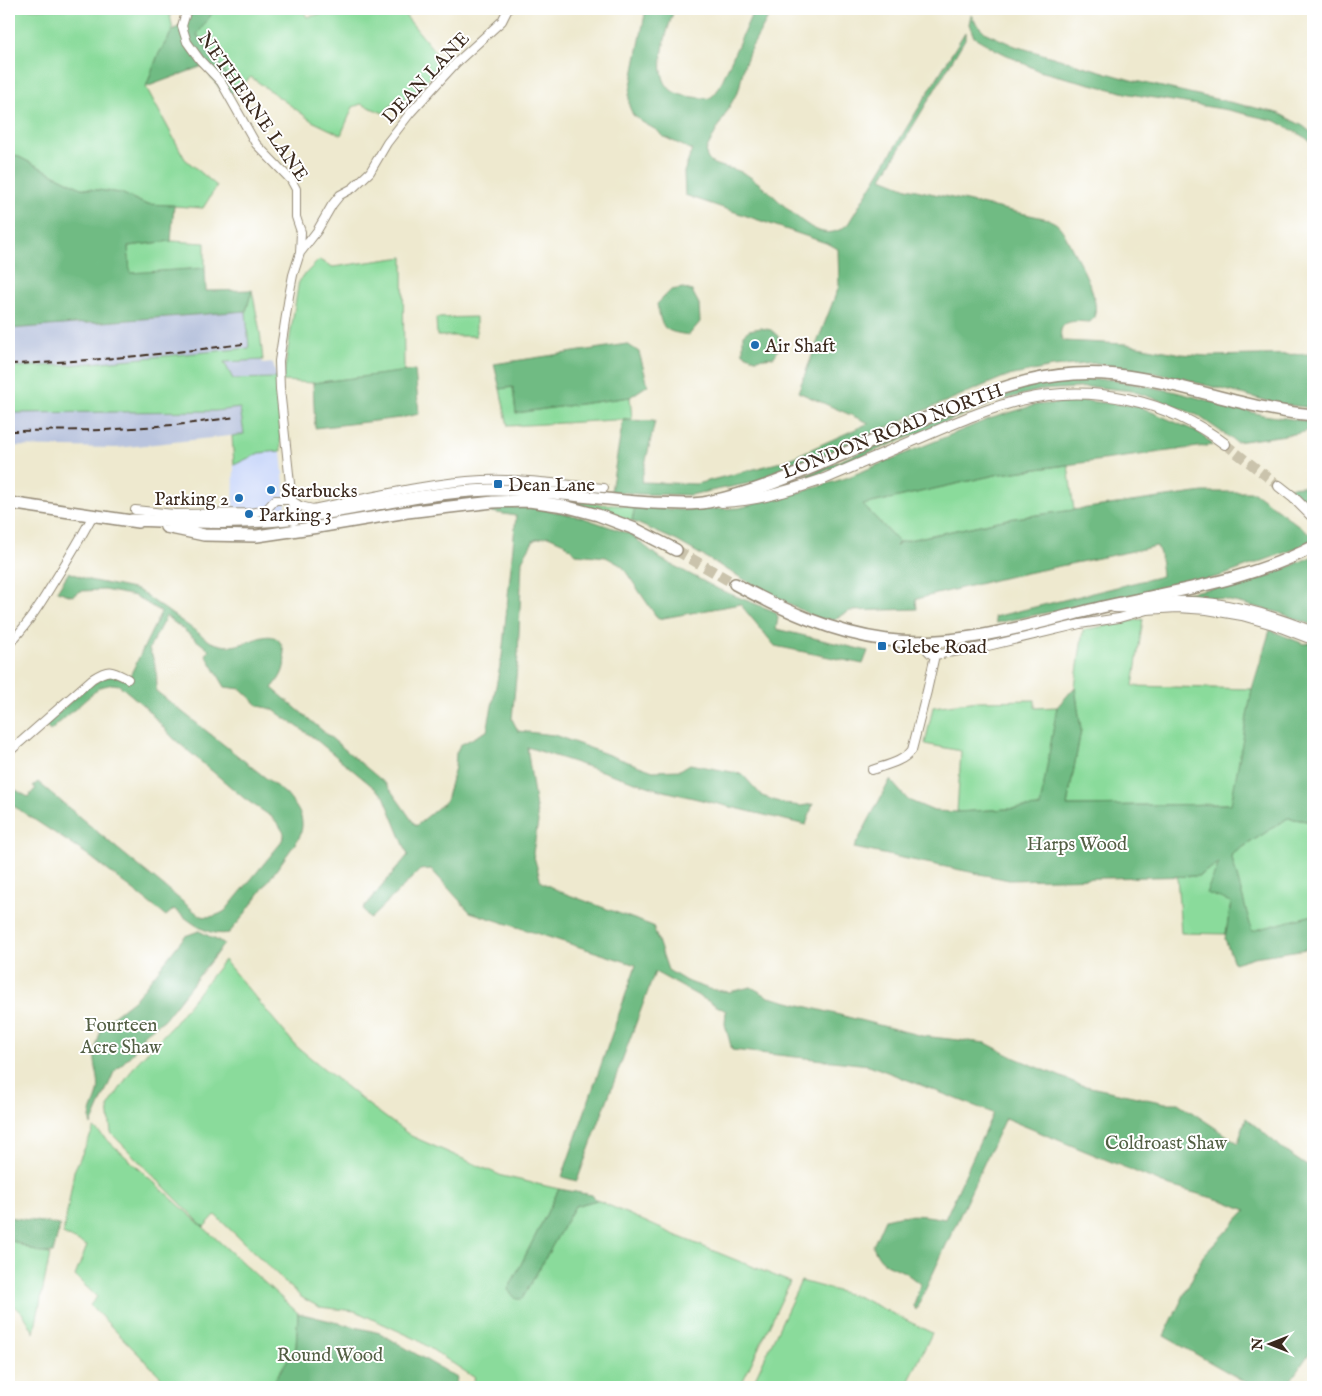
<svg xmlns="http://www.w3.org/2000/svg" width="1322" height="1396" font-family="'IM FELL English',serif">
<rect width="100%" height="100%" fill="#fff"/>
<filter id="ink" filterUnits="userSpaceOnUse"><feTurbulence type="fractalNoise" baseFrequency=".02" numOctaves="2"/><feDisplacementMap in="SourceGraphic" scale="10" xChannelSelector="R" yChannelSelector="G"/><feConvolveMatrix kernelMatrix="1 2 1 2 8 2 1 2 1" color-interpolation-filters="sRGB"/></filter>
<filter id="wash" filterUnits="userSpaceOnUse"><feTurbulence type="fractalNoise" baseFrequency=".0096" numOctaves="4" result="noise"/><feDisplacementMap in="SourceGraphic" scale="20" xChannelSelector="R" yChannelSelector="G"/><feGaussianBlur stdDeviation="1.12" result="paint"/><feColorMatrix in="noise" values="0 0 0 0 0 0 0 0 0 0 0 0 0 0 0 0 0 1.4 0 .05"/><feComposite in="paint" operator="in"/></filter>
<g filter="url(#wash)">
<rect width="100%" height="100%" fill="#eee9cf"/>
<!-- built -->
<path fill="#cedafa" d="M281,451L286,507L233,512L234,465L259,453Z"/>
<!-- industrial -->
<path fill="#b9c4de" d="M246,311L263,364L273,363L277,378L267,432L117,448L9,446V325H68Z"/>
<!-- green -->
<path fill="#8adb9b" stroke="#62825c" d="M13,9H180L170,15L173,30L158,55L146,87L185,159L217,186L203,208L145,204L121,193L81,188L9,152V23Z
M215,9H302L307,17L325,13L330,9H400L445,64L407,99L399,98L383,113L361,104L353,107L341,135L312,121L251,77L237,89L197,34Z
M171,241L205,243V268L130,274L128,246Z
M403,257L404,372L313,383L283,381L299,280L319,260L333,267Z
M252,290L260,332L263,360L224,362L233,379L277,378L281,451L259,453L234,465L232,436L244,434L240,408L215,411L9,413V367L70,365L249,348L246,311Z
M476,317V336H437L436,318Z
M513,387L516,413L630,397L632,419L508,426L500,389Z
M1068,465L1074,510L1008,519L899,542L863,505L1000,474Z
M562,498L597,504L635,506L632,521L598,509L560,500Z
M1143,619L1133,686L1252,689L1232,804L1067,806L1081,730L1075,687L1083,630Z
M1035,700V708L1057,707L1041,807L957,812L961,751L925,744L933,707L978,701Z
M1288,818L1313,822V915L1252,932L1231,855Z
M1220,862L1231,902L1226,934L1181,933L1177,876H1198Z
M224,960L296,1046L370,1106L411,1136L502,1176L559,1189L508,1290L522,1299L575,1206L597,1200L677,1236L790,1282L740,1387H475L474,1380L475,1378L416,1339L355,1311L319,1307L301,1297L215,1215L204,1227L111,1133L108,1107L135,1065L173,1025Z
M94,1128L298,1313L296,1347L270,1387H171L90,1305L97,1297L75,1276L87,1246L63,1234L69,1202L74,1171Z
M9,1239C22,1246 35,1252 50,1254L34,1333C28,1322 22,1307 9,1305Z
M801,1281L859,1297L932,1333L906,1387H751Z"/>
<!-- forest -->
<path fill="#6fbb83" stroke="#557250" d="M189,9H215L197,35L237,89L226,97L203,66L146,87L158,55L173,30L184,23Z
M646,9H674C668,30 651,73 671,90C677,95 686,96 693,97C709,99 710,101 719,88L754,9H770L768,18L750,50L744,66L739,89L707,148C706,152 706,156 708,159C713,167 728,167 736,170C742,172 748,175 753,179C773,192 802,228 823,232C833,234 841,230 848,224L965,32V39L882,178L907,188L1048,219C1051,221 1055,222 1058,225C1064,231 1068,241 1072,249C1080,263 1107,310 1090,322C1081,322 1065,318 1061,330C1060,335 1061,338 1064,341L1126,344L1182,354L1207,356L1313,354V408L1279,404L1226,390L1155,373L1096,363L1052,367L1004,377L914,415L820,457L756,482L690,495L638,494L611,491L623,420L655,421L641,482L696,484L785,461L869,423L798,392L839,286L838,249L829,244L685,195L684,172L692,150L662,136L658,131L642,122L633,115L629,106V96Z
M971,15L976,23L986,33L1015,46L1131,80L1278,113L1303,126L1313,134V145L1306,138L1276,121L1228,110L1130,94L1039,71L995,49L974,37L969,24Z
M9,152L81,188L121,193L145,204L174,205L171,241L128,246L130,273L205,268L206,291L252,290L246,311L9,329Z
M683,288L692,291L699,304L700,322L689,335C662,331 662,329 657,304L671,290Z
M761,328L771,330L778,336L779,348L774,357L755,359L743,353V335L749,330Z
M627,344L639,352L648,385L630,397L516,413L513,387L500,389L494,364Z
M415,370L419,414L400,418L315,428L313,383Z
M1107,379L1172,391L1263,415L1313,422V429L1300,433L1236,442L1197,415L1161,401L1132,391L1095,387L1041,390L995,402L813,476L805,477L804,476L950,414L1002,393L1055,381Z
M1085,401L1138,406L1200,433L1213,445L1000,474L863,505L899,542L896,546L900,542L1008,519L1203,492H1254L1313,536V539L1295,549L1224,575L1193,583L996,623L994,617L1162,576L1160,554L1157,546L1007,577L916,599L917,609L850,611L838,617L835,620L816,618L745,580L677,541L632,521L635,506L681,510L739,508L804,491L846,478L989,419L1035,405Z
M1313,485V509L1289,487Z
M498,507L537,508L581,517L630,534L661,559L720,590L776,612L778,618L776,629L868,651L863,664L775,646L740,604L658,619L622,566L606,557L576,554L564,543L548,536L534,540L522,560L518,656L512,719L518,731L554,735L653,771L680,770L690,764L742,774L762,796L785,804L801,806L813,804L806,825L660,790L527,747L538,822L533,853L541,882L561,892L653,926L668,970L686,981L709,989L729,992L751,987L769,997L922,1036L986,1043L1015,1058L1081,1085L1165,1103H1178L1238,1143L1246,1118L1289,1154L1313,1170V1348L1286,1387H1254L1164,1336L1203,1256L1246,1210L1227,1202L1170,1186L1005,1118L916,1310L914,1306L920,1284C915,1280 911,1277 907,1274C890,1263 882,1268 873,1246L885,1219C906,1213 925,1215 945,1219L993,1113L869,1065L732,1050L725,1024L726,1011L655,972L577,1181L562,1177L636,965L470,912L431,869L420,870L370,919L363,909L408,855L384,796L314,738L272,709L259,706L241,689L225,687L206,655L209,650L166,616L149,649C156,663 158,675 156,691L286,794C298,809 307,818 299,838L241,919L229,933C207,937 191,922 174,909L166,916L88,855L9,803V786L28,797L36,788L33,786L38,782L113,845L199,915C208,919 217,916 225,911L280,844L284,836V833L279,825L272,817L245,799L173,738L144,706L124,689L119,685L113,684L100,687L50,731L45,725C59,713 92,678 109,676C116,675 122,678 128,680L161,612L135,596L104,590L81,591L72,596L57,591L69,572L89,580L138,590L211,642C217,644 223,646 230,646C250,646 278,620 284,653C287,667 281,678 272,688L387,785L416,826L446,801L455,767L456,753L460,745L487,731L502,656L516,516L491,512Z
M1313,556V625L1277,612L1217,598L1177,595L1264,578Z
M1270,630L1304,644L1313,642V822L1288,818L1231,855L1252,931L1313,915V948L1254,957L1234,963L1225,939L1231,902L1206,893L1219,863L1198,876L1009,880L854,848L890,780L908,800L934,811L957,812L1040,807L1057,707L1075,687L1081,730L1067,806L1231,804L1252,689Z
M199,931L224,944L164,1020L145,1033L132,1054L114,1072L91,1125C87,1114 96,1104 98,1092C100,1081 96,1071 95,1061C94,1052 100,1031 104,1023L136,998L185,936Z
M559,1189L592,1195L597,1200L575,1206L522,1299H516L508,1290Z
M9,1217L60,1225L53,1253H40L9,1239Z
M298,1313L380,1333L457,1378L455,1387H270L296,1347Z"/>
</g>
<g filter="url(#ink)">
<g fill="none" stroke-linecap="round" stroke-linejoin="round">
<!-- major-tunnel -->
<path stroke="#cac3ac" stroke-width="10" stroke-dasharray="10 5" stroke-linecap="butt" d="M1225,444L1279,486"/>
<!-- highway-tunnel -->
<path stroke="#cac3ac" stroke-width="11" stroke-dasharray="11 5.5" stroke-linecap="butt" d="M676,550L735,584"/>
<defs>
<path id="minor" d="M187,9L182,26L187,42L200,60L221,82L256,144L291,180L296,189V217L301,232L300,253
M135,510L174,514L250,513L266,510L275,500H291L300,506L313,509C368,498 425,483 482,480C521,478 565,485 604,488
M294,521L280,389L279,361L289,296L293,275L300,253L317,231L332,205L340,195L353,188L370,172L387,143L411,112L456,63L502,21L508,9
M925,641L928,651L931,654L935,655L947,653L988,646L1080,624L1119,618L1147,610L1177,608L1207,610L1242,616L1273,625L1307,638L1313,637
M9,644C25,628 38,608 50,588C65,564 80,540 93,515
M9,752L92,679C109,668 111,670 128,679
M872,770C886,765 903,762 912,750L927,691L935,655"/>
<path id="major" d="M1279,486L1293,497L1313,517
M722,502C757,501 791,490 824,479C862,463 899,447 936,431C964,419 992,407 1021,400C1092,383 1167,400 1225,444
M1114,607C1134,609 1155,603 1175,602C1222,600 1270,615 1313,632"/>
<path id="highway" d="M9,503L138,522
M132,520C187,522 242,525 297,518C361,509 424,492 489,490C544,489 599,500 653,503C671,503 691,506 708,502C752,493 793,476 834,458C866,444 897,431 929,417C976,397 1022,377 1074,374C1158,369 1232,409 1313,415
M166,527L204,535L257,536L318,527L407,512L493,502L529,501L564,506L598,515L635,529L676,550
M735,584C783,610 833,633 887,640C957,649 1038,622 1107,606C1178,590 1247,581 1313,547"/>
</defs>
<!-- minor casing -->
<use href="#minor" stroke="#948a76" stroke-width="10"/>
<!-- major casing -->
<use href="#major" stroke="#948a76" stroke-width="12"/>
<!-- highway casing -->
<use href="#highway" stroke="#948a76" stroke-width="14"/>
<!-- minor -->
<use href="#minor" stroke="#fff" stroke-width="8"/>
<!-- major -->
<use href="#major" stroke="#fff" stroke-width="10"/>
<!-- highway -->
<use href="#highway" stroke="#fff" stroke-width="11"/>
<!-- rail -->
<path stroke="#3b2a1e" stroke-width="2" stroke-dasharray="8 4" stroke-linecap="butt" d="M9,364C87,362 165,354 243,344
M9,431L105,430L186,424L236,417"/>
</g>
</g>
<!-- markers -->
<g fill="#1f6fb2" stroke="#fff" stroke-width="2">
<circle cx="755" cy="345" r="5"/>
<rect x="493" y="479" width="10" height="10" rx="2.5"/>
<circle cx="271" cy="490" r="5"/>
<circle cx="239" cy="498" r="5"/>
<circle cx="249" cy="514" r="5"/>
<rect x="877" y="641" width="10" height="10" rx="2.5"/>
</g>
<g text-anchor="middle" stroke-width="4" stroke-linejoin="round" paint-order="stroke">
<!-- street labels -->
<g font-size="19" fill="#3b2a1e" stroke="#fff">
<text transform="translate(425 77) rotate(-47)" y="7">DEAN LANE</text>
<text transform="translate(254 106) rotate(55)" y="7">NETHERNE LANE</text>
<text transform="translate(892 430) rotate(-21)" y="7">LONDON ROAD NORTH</text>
</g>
<!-- poi labels -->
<g font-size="19" fill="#3b2a1e" stroke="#fff" text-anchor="start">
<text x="765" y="352">Air Shaft</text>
<text x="508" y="491">Dean Lane</text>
<text x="281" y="497">Starbucks</text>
<text x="229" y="505" text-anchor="end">Parking 2</text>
<text x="259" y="521">Parking 3</text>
<text x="892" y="653">Glebe Road</text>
</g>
<!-- park labels -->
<g font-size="19" fill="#535f44" stroke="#fff">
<text x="1077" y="850">Harps Wood</text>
<text x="121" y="1031">Fourteen<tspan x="121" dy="22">Acre Shaw</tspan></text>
<text x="1166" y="1149">Coldroast Shaw</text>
<text x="330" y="1361">Round Wood</text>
</g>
</g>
<!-- margin -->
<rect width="1322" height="1396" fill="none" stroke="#fff" stroke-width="30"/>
<!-- north arrow -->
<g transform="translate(1270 1344) rotate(270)" stroke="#ffffff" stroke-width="4" paint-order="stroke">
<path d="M0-4L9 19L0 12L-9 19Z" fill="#3b2a1e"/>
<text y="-8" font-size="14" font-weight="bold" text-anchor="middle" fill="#3b2a1e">N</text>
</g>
</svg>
